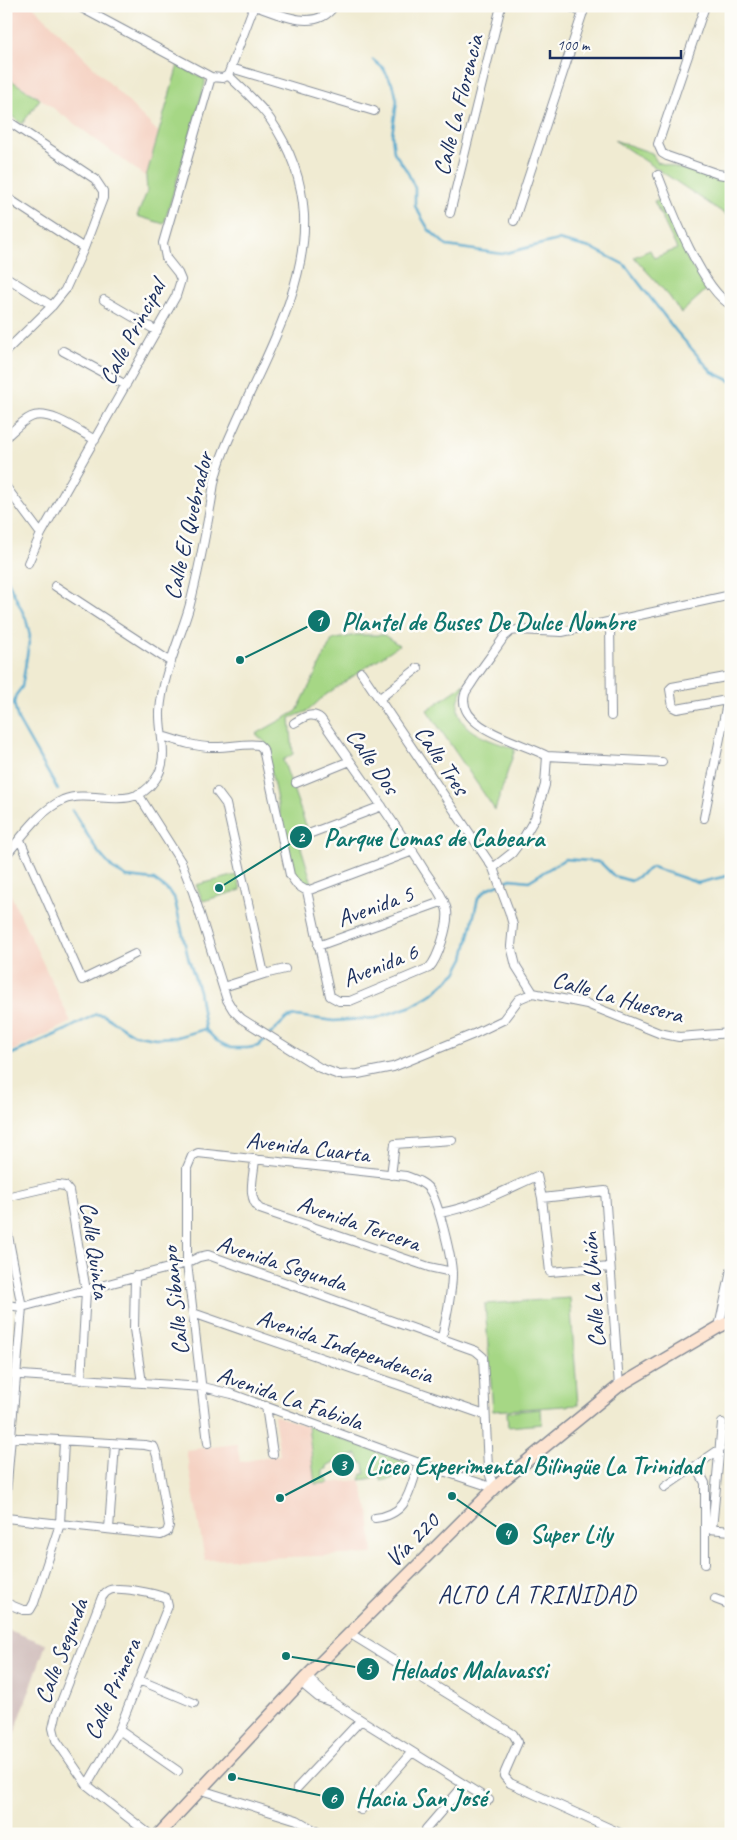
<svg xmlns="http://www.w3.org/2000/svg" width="737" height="1840" font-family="Caveat,sans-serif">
<rect width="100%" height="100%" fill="#fdfcf7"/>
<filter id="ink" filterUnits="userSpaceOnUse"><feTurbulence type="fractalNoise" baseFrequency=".02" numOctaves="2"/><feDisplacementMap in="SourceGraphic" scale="10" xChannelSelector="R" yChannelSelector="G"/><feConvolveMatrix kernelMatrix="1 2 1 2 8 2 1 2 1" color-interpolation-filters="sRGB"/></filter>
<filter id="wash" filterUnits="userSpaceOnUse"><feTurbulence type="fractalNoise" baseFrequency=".0096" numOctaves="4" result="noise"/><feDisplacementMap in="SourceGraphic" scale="20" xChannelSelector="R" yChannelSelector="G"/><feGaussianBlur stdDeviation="1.12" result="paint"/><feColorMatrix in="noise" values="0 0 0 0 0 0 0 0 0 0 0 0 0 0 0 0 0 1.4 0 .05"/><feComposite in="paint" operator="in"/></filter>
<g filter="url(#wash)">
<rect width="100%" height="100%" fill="#f0ebd2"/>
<!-- built -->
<path fill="#f5d2c3" d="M6,6H33L158,132L146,177L33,93L6,77Z
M6,885L71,1022L12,1051L6,1044Z
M274,1415L307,1426L315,1484L360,1480L369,1512L373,1554L205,1560L186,1450L237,1444L240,1462L280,1455Z"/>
<!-- industrial -->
<path fill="#d1bfbd" d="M6,1629L46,1644L11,1743L6,1741Z"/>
<!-- green -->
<path fill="#a6d785" stroke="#608372" d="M178,65L205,79V84L164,224L137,216L147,192L146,177Z
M6,77L40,99L22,124L13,117L6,115Z
M614,140L652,153L657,162L731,183V218Z
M654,201H664L685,245L686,257L706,290L681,313L669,296L634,257L650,250L654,258L677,249Z
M356,635H384L399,645L324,696L308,711L290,718L293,754L283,760L310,837L299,841L312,883C301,887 298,881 292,872L265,742L256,734L297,711L332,640Z
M465,684C463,690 459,697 458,703C455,733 494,741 515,749L495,810L427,710Z
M237,875L241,890L203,901L196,885Z
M570,1298L578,1405L493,1411L485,1304Z
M541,1409L542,1424L508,1427L507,1412Z
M308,1426L410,1464L409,1475L381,1481V1477L360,1480L362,1474H365L364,1463H361L357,1454L337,1460L327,1466V1469L323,1470V1478H328L329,1483L315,1484Z"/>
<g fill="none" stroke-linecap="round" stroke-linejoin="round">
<!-- stream -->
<path stroke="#50a6cc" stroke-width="2.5" d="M373,60L383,68L394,87L397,101L392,135L394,152L407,171L415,188V206L429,230L447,246L502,254L558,240L594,249L625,265L676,331L712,372L731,381
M6,577L26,619L30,636L22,687L16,695L14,703L18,720L58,790
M72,810L98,852L113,869L127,877L154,880L165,888L174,897L188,957L199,991L205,1029
M205,1029L217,1041L231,1048H248L258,1046L287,1018L296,1016L334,1021L376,1018L412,1006L432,994L456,973L464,958L478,898L487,889L511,879L529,881L565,859L600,862L614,876L631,881L652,867L698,883L731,875
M6,1055L12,1054L66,1030L96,1014L103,1015L133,1034L155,1038L177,1037L205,1029"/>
</g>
</g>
<g filter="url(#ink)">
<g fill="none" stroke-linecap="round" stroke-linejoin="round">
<defs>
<path id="minor" d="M78,6L211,77L223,78L228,75L254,6
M255,6C279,14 316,33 334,6
M569,6L583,13
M705,6L658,144L662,153L667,156L718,174L724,175L731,173
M231,68L374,111
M6,122L11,123L95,179L103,191V198L84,248L65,290L52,306L6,351
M658,175C670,206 702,290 731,305
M6,197L84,248
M450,213L501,6
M514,221L585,6
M6,277L52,306
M104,300L157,331
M63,351L126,385
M6,437C13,431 22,421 31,417C49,409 79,431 95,440
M6,487L41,534
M28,563L41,534L176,296L181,280L178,273L166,258L163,243L211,77
M55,586L171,662
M610,621L611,716
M361,672L493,868
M379,699L418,668
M727,700L677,709L673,707L670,689L672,687L731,676
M162,736C178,741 195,747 212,747C228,748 243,743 259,745L263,749L290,875L297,885L307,891L330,996L339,1001H350L429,968C438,959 449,924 447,911C444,896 431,881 423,868C391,817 355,769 321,719C312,711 303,718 294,723
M547,756L662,762
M296,783L350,761
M217,792L226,804L264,974L223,987
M138,794L181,862L193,892L227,1000L233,1010L242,1019L320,1068L339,1075L358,1074L393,1067L474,1034L503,1020L519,999L533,993L587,1004L659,1033L679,1037L731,1033
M704,818L731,683
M306,835L382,806
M20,840L82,980L135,954
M6,855C24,835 39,811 63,800C93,788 132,814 155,780C170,760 159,734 160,712C162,676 179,642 189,608C198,574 205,537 211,503C213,493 213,484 216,475C220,457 229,439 236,423C265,358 307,287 304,215C302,180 290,148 270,119C259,103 242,89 228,75
M307,891L413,851
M318,946L444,901
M264,974L285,969
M533,993L516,966L511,946L513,925L509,911L493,868L512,853L524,837L535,818L545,785L547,756C525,743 455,729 465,694C466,690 471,685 473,681C483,666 494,652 504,637L511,631L518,630L562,632L731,595
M255,1159C254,1175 246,1198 260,1209L429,1267L452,1272
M391,1175L395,1144L452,1140
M6,1197L58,1185L65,1186L69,1191L86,1291L81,1380
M542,1198L550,1272L610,1267
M440,1213C477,1206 503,1191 537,1176L542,1198L605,1191L619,1386
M6,1226L22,1307L6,1495
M135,1276L134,1329L142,1383
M6,1305L22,1307L187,1263L199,1257L208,1255L476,1351L483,1357L488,1469L494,1488
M193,1313L485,1415
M719,1327L731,1271
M6,1374L203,1387L232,1394L419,1463L494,1488
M266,1406L273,1454
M6,1437L145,1445L154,1447L157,1456L169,1526L167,1532L161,1535L6,1518
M208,1443L187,1263V1168L192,1156L198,1153L406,1176C414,1179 424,1182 429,1189C438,1200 452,1259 452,1274C452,1295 446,1317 442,1338
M696,1466L705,1483V1564
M665,1487L720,1449
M375,1518C409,1514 409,1491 419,1463
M109,1529L115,1444
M709,1529L731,1531
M712,1529L722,1423
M715,1599L731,1605
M6,1603L23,1610H30L34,1603L60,1524L64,1441
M349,1633L513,1734L518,1742L505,1772L504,1776L510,1783L622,1834
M306,1676L334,1703L489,1800
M139,1680L194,1703
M300,1682L318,1697L334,1703
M119,1730L178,1771
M87,1785L119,1730L168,1606L166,1598C156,1594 116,1585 108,1591C105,1592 104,1595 102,1597L56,1715L53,1728L56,1740L87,1785L149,1834
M297,1788L361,1720
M201,1790L297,1820L321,1834
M361,1810L412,1752
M426,1829L464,1785"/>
<path id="secondary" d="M159,1834L304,1679L500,1483L619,1386L719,1327L731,1321"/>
</defs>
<!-- minor casing -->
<use href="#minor" stroke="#868d98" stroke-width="10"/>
<!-- secondary casing -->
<use href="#secondary" stroke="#868d98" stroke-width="14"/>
<!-- minor -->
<use href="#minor" stroke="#fff" stroke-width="8"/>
<!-- secondary -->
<use href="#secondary" stroke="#fde4d1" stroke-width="11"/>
</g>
</g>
<g text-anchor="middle" stroke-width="5" stroke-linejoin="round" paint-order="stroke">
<!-- street labels -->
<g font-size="24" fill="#1b2f5e" stroke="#fdfcf7">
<text transform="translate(458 105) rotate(-76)" y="8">Calle La Florencia</text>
<text transform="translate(132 332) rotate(-62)" y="8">Calle Principal</text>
<text transform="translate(188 526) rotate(-77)" y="8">Calle El Quebrador</text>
<text transform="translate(442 760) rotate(56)" y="8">Calle Tres</text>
<text transform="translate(373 761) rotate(55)" y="8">Calle Dos</text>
<text transform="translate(375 906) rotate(-20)" y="8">Avenida 5</text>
<text transform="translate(380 965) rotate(-22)" y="8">Avenida 6</text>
<text transform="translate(618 997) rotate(16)" y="8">Calle La Huesera</text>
<text transform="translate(308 1147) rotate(7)" y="8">Avenida Cuarta</text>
<text transform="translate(359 1223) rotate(19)" y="8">Avenida Tercera</text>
<text transform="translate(95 1250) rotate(82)" y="8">Calle Quinta</text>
<text transform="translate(282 1263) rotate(18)" y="8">Avenida Segunda</text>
<text transform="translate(593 1290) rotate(-94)" y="8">Calle La Unión</text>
<text transform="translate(175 1301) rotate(-96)" y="8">Calle Sibanpo</text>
<text transform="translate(345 1346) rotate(19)" y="8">Avenida Independencia</text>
<text transform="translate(290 1398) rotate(19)" y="8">Avenida La Fabiola</text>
<text transform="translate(412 1540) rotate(-45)" y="8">Vía 220</text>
<text transform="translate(61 1651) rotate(-69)" y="8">Calle Segunda</text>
<text transform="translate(112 1689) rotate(-66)" y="8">Calle Primera</text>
</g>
<!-- neighbourhood labels -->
<g font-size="25" letter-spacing="1" fill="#1b2f5e" stroke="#fdfcf7">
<text x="537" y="1603">ALTO LA TRINIDAD</text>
</g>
</g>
<!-- callouts -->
<path fill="none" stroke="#0f766e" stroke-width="2" d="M240 660L319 621M219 888L301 837M280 1498L343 1465M452 1496L507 1534M286 1656L368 1669M232 1777L333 1798"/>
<g fill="#0f766e" stroke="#fdfcf7" stroke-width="2">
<circle cx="240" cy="660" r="5"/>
<circle cx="219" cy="888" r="5"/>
<circle cx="280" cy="1498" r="5"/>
<circle cx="452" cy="1496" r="5"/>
<circle cx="286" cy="1656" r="5"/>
<circle cx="232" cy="1777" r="5"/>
<circle cx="319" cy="621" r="12"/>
<circle cx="301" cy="837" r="12"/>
<circle cx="343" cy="1465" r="12"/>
<circle cx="507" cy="1534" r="12"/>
<circle cx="368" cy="1669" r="12"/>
<circle cx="333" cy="1798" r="12"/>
</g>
<g font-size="15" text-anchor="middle" font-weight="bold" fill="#fff">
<text x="319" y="626">1</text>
<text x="301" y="842">2</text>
<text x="343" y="1470">3</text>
<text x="507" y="1539">4</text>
<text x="368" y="1674">5</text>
<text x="333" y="1803">6</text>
</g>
<g font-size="25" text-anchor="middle" font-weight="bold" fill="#0f766e" stroke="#fdfcf7" stroke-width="5" stroke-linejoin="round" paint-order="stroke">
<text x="488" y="630">Plantel de Buses De Dulce Nombre</text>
<text x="434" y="846">Parque Lomas de Cabeara</text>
<text x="534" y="1474">Liceo Experimental Bilingüe La Trinidad</text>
<text x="571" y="1542">Super Lily</text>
<text x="469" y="1678">Helados Malavassi</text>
<text x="421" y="1806">Hacia San José</text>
</g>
<!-- margin -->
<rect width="737" height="1840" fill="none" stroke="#fdfcf7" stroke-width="25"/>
<!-- scale -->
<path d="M550 50v8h131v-8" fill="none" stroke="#1b2f5e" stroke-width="2.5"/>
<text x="557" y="50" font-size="15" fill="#1b2f5e" stroke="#fdfcf7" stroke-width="4" paint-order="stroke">100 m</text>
</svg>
